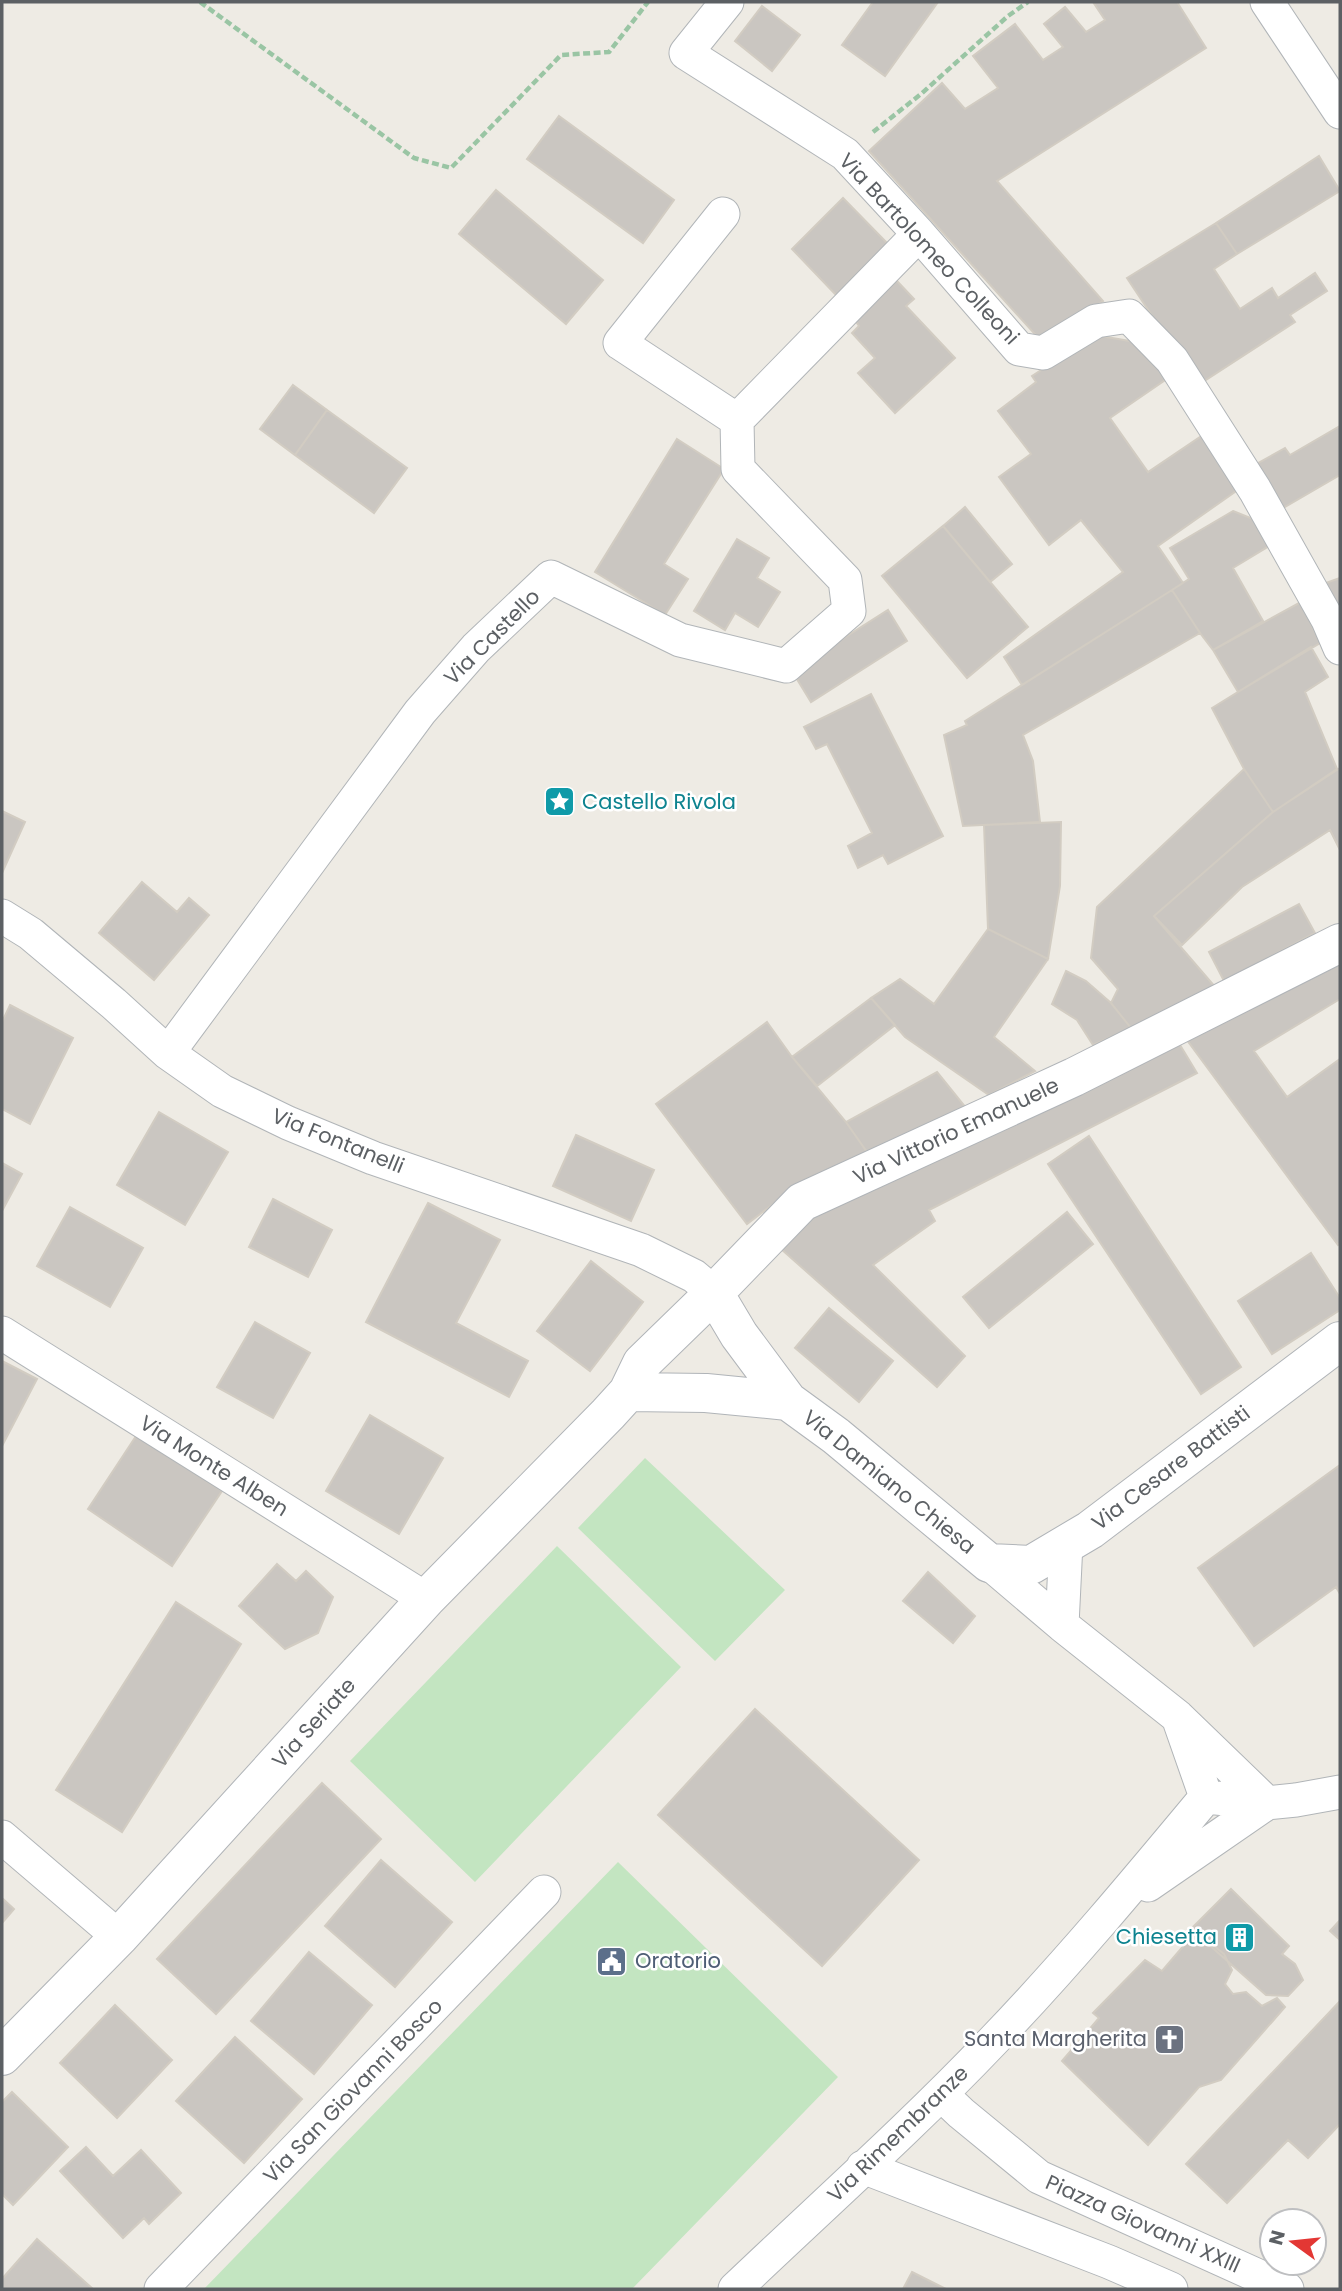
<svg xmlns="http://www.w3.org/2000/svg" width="1342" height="2291" font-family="Poppins,sans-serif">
<rect width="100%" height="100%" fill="#eeebe4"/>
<!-- green -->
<path fill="#c3e5c1" d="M645,1458L785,1590L715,1661L578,1528Z
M557,1546L681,1667L475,1882L350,1761Z
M618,1862L838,2077L632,2289H204Z"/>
<!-- building -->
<path fill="#cac6c1" stroke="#d2ccc2" stroke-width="2" d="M873,2H938L885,76L842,45Z
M1093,2H1177L1206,48L997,181L1103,301L1042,342L869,151L942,83L965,109L998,88L973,56L1015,24L1043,60L1063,47L1044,24L1065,7L1086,32L1105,20Z
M762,6L800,35L772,71L735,41Z
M559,116L674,200L643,243L527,159Z
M1319,156L1340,191L1237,254L1216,223Z
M496,190L603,280L566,324L459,234Z
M843,198L890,246L838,297L792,249Z
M1216,223L1237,254L1214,269L1240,309L1272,288L1278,298L1315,273L1327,291L1290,315L1295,322L1198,385L1127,278Z
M896,280L914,299L906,306L955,358L895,413L858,373L875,358L852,333L859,326L854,319Z
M1095,335L1141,343L1171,376L1110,418L1148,472L1206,433L1242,487L1158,546L1183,583L1022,685L1004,657L1123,572L1081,520L1049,545L999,477L1031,454L998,411L1036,382L1032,376Z
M293,385L327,410L295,455L260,429Z
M327,410L407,468L374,513L295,455Z
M1340,426V475L1278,511L1253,466L1285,448L1290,455Z
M677,439L724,469L664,564L688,579L665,615L595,572Z
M965,507L1012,564L990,582L943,526Z
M1233,511L1258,521L1274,543L1233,568L1263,621L1213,650L1200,633L1172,590L1189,579L1170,548Z
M943,526L1028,627L967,678L882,576Z
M737,539L769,558L757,578L780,592L758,627L735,613L725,630L694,611Z
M1340,578V634L1320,585Z
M1172,590L1200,633L1023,735L1033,761L1040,822L963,826L944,735L967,725L965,721Z
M1301,602L1320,643L1238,692L1213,650Z
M888,610L907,641L811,702L792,671Z
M1311,647L1328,677L1305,692L1337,769L1273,812L1244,769L1212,708Z
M871,694L943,836L888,864L883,855L858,868L848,846L872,833L827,744L816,749L804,727Z
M1340,768V850L1330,830L1242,887L1182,945L1154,916L1273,812Z
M1244,769L1273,812L1154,916L1216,988L1131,1028L1111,1003L1118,989L1091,958L1097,907Z
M2,811L25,822L2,873Z
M1061,822L1060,886L1048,959L988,929L984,825Z
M142,882L177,912L189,898L209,915L154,980L99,933Z
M1299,904L1315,933L1224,981L1209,952Z
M988,929L1048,959L994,1037L1035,1071L989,1095L905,1037L871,998L900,979L934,1004Z
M1340,954V999L1254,1051L1287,1097L1340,1059V1243L1338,1245L1184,1036Z
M1066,971L1086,981L1111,1003L1131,1028L1093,1045L1077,1020L1052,1004Z
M871,998L895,1025L817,1086L792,1057Z
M10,1005L73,1038L30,1124L2,1109V1022Z
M767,1022L792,1057L846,1122L867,1152L805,1180L747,1224L656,1104Z
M1177,1040L1197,1073L929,1210L935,1221L873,1265L965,1356L937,1387L781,1249L813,1215Z
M937,1072L967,1109L867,1152L846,1122Z
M159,1112L228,1152L185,1225L117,1185Z
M576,1135L654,1170L631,1221L553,1186Z
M1089,1136L1241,1367L1201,1394L1048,1164Z
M2,1163L22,1174L2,1211Z
M273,1199L332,1230L308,1277L249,1247Z
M428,1203L500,1240L456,1323L528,1361L509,1397L366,1322Z
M70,1207L143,1248L110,1307L37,1266Z
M1067,1212L1093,1244L989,1328L963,1297Z
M1311,1253L1340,1298V1310L1272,1354L1238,1301Z
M591,1261L643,1302L590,1371L537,1331Z
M829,1308L893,1361L859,1402L795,1348Z
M255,1322L310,1353L273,1418L217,1387Z
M2,1361L37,1379L2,1446Z
M370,1415L443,1458L399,1534L326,1491Z
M136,1436L222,1491L172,1566L88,1509Z
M1340,1465V1594L1336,1587L1254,1646L1198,1568Z
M277,1564L296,1581L306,1571L333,1597L318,1633L285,1649L239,1606Z
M928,1572L975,1616L953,1643L903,1601Z
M176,1602L241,1644L122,1832L56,1790Z
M755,1709L919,1860L822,1966L658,1815Z
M322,1783L381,1839L216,2014L157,1959Z
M381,1860L452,1922L395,1987L325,1926Z
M1231,1889L1289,1946L1282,1954L1295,1964L1303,1980L1288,1996L1266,1995L1191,1929Z
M2,1898L14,1909L2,1923Z
M1340,1920V1940L1330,1931Z
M1205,1939L1224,1954L1232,1970L1225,1984L1233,1994L1246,1992L1262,2006L1277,1998L1285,2007L1221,2080L1199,2087L1148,2145L1062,2061L1099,2018L1093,2013L1145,1960L1162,1971L1186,1943Z
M309,1952L372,2005L314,2074L251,2021Z
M1340,2001V2124L1308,2158L1288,2140L1227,2203L1186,2164Z
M115,2005L172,2060L117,2118L60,2063Z
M235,2037L302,2099L244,2163L176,2101Z
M12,2092L68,2147L13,2205L2,2194V2102Z
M86,2147L113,2176L141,2150L181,2193L149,2224L144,2218L123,2238L60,2171Z
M37,2239L93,2289H2V2279Z
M912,2272L946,2289H903Z"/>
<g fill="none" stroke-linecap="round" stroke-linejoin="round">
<defs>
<path id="street" d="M727,2L686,53L845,154L919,234L1019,349L1043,353L1096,321L1129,316L1172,360L1255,490L1328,620L1340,648
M1267,2L1340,112
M723,214L620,343L737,420L919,234
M2,916L31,934L113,1003L168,1053L222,1091L288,1123L373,1158L641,1250L694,1276L714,1293
M168,1053L420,712L476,648L551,577L680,640L786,666L849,611L845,580L738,469L737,420
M2,1333L426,1599
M989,1563L1062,1625L1178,1717L1267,1803L1148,1885
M1062,1625L1066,1543
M1206,1797L1267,1803L1296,1800L1340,1792
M2,1837L119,1937
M941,2094L961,2113L1039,2177L1287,2289
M863,2167L1109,2262L1171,2289
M161,2289L544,1892
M735,2289C821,2207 910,2128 992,2042C1067,1964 1137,1880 1206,1797L1178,1717"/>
<path id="secondary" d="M714,1293L739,1335L788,1401L836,1436L989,1563L1031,1565L1090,1530L1340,1341
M628,1392L706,1393L788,1401
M2,2056L119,1937L426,1599L608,1414L628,1392L642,1363L714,1293L802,1202L1074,1077L1340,943"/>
</defs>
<!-- street casing -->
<use href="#street" stroke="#b1b5b8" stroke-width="35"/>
<!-- secondary casing -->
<use href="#secondary" stroke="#b0b4b8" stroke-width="40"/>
<!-- path -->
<path stroke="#9ac5a4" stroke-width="4.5" stroke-dasharray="7 3.5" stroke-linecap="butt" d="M200,2L414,158L451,168L561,55L609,52L648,2
M873,132L921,94L1008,16L1028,2"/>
<!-- street -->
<use href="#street" stroke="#fff" stroke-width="33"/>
<!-- secondary -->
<use href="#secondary" stroke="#fff" stroke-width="38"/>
</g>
<!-- icons -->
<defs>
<symbol id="sight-square" viewBox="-11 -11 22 22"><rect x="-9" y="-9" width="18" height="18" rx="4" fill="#0f9aa8" stroke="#fff"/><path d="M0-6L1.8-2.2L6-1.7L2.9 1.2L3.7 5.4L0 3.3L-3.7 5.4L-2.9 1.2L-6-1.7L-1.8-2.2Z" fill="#fff"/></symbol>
<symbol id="building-square" viewBox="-11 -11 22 22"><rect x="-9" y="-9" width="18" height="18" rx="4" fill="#0f9aa8" stroke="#fff"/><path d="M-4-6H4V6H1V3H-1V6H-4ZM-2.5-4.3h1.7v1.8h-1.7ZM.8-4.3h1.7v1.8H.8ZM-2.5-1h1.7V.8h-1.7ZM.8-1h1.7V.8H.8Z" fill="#fff"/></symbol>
<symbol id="civic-square" viewBox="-11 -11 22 22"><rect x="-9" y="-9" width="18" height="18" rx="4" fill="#5c6f8a" stroke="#fff"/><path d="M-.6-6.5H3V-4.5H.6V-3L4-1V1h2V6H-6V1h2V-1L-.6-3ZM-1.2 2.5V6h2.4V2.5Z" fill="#fff"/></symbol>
<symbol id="church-square" viewBox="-11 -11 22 22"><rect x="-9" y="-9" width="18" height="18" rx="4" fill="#6b7280" stroke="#fff"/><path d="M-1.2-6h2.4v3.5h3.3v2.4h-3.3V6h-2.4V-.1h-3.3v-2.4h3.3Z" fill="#fff"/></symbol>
</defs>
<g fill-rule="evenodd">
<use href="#sight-square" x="542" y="784" width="35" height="35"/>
<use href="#building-square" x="1222" y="1920" width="35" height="35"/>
<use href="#civic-square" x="594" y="1944" width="35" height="35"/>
<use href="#church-square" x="1152" y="2022" width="35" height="35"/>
</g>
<g text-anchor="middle" stroke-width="5" stroke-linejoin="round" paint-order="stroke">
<!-- street labels -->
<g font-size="21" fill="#5c6064" stroke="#fff">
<text transform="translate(929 249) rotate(47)" y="7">Via Bartolomeo Colleoni</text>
<text transform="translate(492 637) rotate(-45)" y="7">Via Castello</text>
<text transform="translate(956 1131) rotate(-25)" y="7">Via Vittorio Emanuele</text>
<text transform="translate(338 1141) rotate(22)" y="7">Via Fontanelli</text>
<text transform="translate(214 1466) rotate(32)" y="7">Via Monte Alben</text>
<text transform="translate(1171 1468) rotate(-37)" y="7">Via Cesare Battisti</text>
<text transform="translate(889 1482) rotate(39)" y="7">Via Damiano Chiesa</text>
<text transform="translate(314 1723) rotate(-48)" y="7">Via Seriate</text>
<text transform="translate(353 2091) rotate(-46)" y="7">Via San Giovanni Bosco</text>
<text transform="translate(898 2134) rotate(-44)" y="7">Via Rimembranze</text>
<text transform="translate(1143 2224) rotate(24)" y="7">Piazza Giovanni XXIII</text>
</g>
<!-- culture labels -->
<g font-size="21" fill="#0d838f" stroke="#fff" text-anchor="start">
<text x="582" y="809">Castello Rivola</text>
<text x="1217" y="1944" text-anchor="end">Chiesetta</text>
</g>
<!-- service labels -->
<g font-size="21" fill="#4e5e75" stroke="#fff" text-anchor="start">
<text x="635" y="1968">Oratorio</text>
</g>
<!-- worship labels -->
<g font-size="21" fill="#5b616d" stroke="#fff" text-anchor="end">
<text x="1147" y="2046">Santa Margherita</text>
</g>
</g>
<!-- border -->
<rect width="1342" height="2291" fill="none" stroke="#5c6064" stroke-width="7"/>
<!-- north arrow -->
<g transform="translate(1293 2242) rotate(285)"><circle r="33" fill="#ffffff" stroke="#bebfc1" stroke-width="2"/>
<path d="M0-5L12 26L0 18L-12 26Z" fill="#e33734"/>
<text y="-10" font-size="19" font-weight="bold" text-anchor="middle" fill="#5c6064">N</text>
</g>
</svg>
